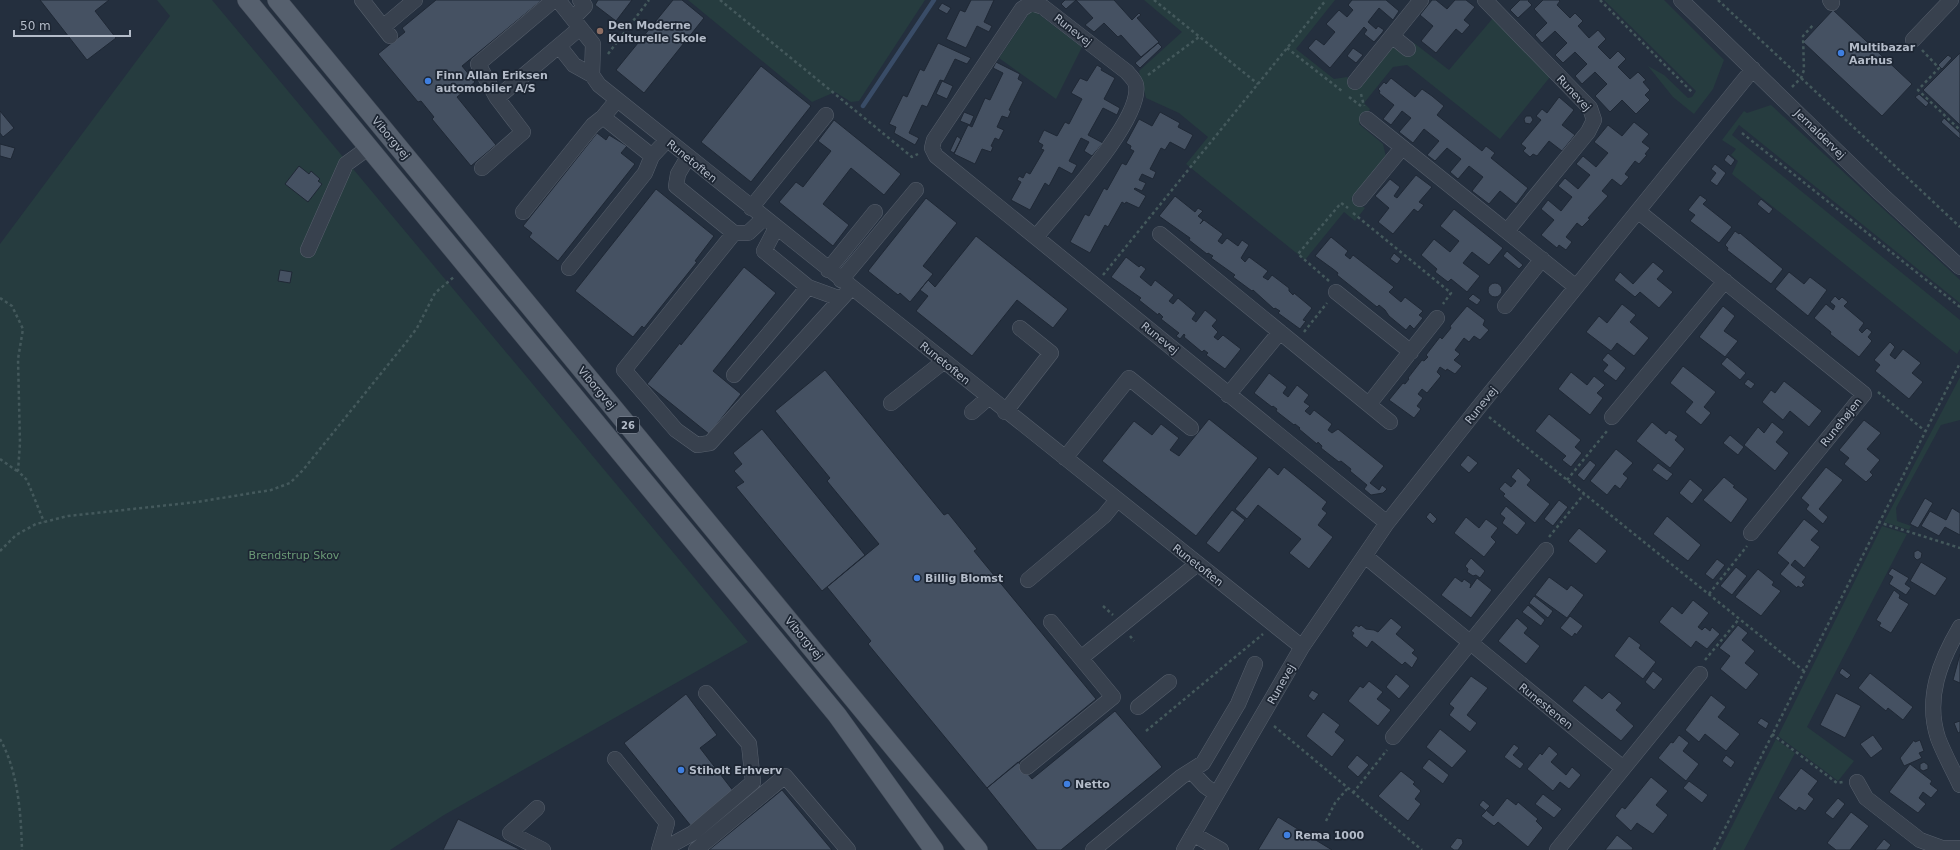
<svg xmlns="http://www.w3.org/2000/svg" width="1960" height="850" font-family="'DejaVu Sans',sans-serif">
<rect width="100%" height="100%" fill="#242f3e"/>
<!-- green -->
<path fill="#263c3f" d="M157,0H212L748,642L444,815L390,850H0V244L170,16Z
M688,0H925L859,101L851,102L835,92L812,102Z
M1144,0H1335L1296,49L1334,79L1347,77L1359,87L1393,47L1404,56L1414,43L1449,70L1493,18L1550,77L1500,139L1407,65L1393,67L1364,103L1370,109L1359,124L1383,144L1386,157L1351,199L1365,208L1355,221L1344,212L1305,260L1186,164L1208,137L1179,113L1146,98L1139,71L1182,32Z
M1604,0H1664L1724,60L1713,89L1694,114L1673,97L1648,66L1664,75L1688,98L1692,97L1696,91Z
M1032,9L1082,47L1056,99L999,58Z
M1771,105L1960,280V303L1739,125L1732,135L1960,320V349L1957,354L1732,174L1738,161L1731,155L1736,149L1722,140L1744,111L1747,113Z
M1960,377V420L1941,425L1896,508L1897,521L1911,526L1909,530L1884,522Z
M1882,526L1907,534L1807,727L1854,761L1838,781L1778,736Z
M1776,739L1795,753L1744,850H1720Z"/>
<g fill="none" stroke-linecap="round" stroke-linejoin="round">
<!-- stream -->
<path stroke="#394c67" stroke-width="4.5" d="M863,106L934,0"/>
</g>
<!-- building -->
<path fill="#455162" stroke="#1f2835" d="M40,0H109L95,11L116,38L87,60Z
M436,0H542L462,66L475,82L457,97L496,145L471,166L432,119L434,117L421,101L418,102L378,54L405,32L402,28Z
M598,0H632L616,21L595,5Z
M673,0H682L704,18L644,93L616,70Z
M971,0H994L984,22L992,26L989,32L977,26L966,48L946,39L960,10L965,12Z
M1065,0H1076L1066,9L1061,4Z
M1076,0H1114L1132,20L1139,13L1141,15L1137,18L1159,42L1141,57L1121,35L1118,37L1104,23L1094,32L1085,25L1093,18Z
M1352,0H1386L1399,11L1393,20L1379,8L1368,22L1376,29L1378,26L1384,30L1382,33L1374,42L1364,34L1367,30L1364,27L1330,68L1308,48L1316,39L1324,45L1335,32L1326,24L1339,10L1347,17L1353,10L1348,5Z
M1432,0H1436L1447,9L1455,0H1466L1475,7L1464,20L1470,25L1462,34L1456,29L1436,53L1421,41L1433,26L1420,15Z
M1520,0H1529L1528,1L1532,5L1518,18L1510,10Z
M1543,0H1559L1560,1L1557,5L1570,18L1575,13L1583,21L1578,26L1589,38L1598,30L1606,39L1598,47L1610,59L1618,51L1626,59L1618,67L1630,79L1638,72L1646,80L1643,82L1650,90L1645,95L1650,100L1636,114L1622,100L1610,112L1595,96L1607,84L1595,72L1582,84L1575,76L1587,64L1575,52L1563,63L1555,55L1567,43L1555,31L1542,43L1535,35L1547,23L1534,9Z
M942,3L951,8L947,14L938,9Z
M1833,10L1912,84L1882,116L1803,42Z
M938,43L971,58L967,64L955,59L944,81L940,80L927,107L922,105L909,133L919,138L915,145L894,133L896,127L889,124L903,95L907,97L920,69L924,71Z
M1158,43L1162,47L1140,68L1135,63Z
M1353,48L1363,55L1356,63L1347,56Z
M1960,53V125L1923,90Z
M1948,55L1952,58L1942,69L1938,65Z
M996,62L1020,74L1018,79L1023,82L1009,110L1011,111L1008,118L1002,116L997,127L1004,130L999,140L995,138L991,146L993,147L991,152L982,149L975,164L954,154L968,125L972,127L985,98L990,100L1003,73L993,68Z
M1097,65L1102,68L1101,70L1115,78L1104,99L1120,108L1117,115L1103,108L1088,135L1103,143L1092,156L1084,151L1089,142L1081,138L1069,161L1077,165L1072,174L1059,167L1049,186L1045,183L1030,210L1011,200L1021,182L1017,180L1019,176L1023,178L1026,172L1030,174L1044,150L1041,149L1043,145L1038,142L1044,130L1057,136L1065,122L1069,124L1082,99L1071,93L1080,78L1087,81Z
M761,66L811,106L751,182L701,142Z
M1391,78L1415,97L1422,89L1432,96L1444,106L1437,115L1482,151L1486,146L1495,153L1491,158L1528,188L1516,204L1500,191L1489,204L1472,191L1483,177L1469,166L1458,179L1450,172L1461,159L1447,148L1435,161L1427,155L1439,141L1424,129L1413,143L1399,132L1411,118L1402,111L1391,125L1383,119L1394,105L1379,93L1380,91L1378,89L1384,82L1386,84Z
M942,81L953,86L947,99L936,94Z
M1919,94L1929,103L1926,107L1915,97Z
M1559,97L1574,110L1562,125L1575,135L1562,151L1549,141L1537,156L1533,154L1530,157L1523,151L1526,148L1521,144L1541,120L1536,116L1542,109L1547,113Z
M0,111L14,128L3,137L0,133Z
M964,112L974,116L970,125L960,121Z
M1160,112L1180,123L1178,127L1193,135L1185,150L1170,142L1165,150L1161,148L1150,169L1156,172L1153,179L1142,174L1139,180L1146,183L1142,191L1135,188L1134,189L1146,196L1139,208L1126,202L1125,204L1122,202L1108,227L1105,225L1090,253L1070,242L1085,214L1089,216L1104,188L1107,190L1122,163L1126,165L1134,151L1130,149L1131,146L1126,143L1139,119L1152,126Z
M1526,116H1531L1533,120L1530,124L1525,123L1524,119Z
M1944,118L1960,133V139L1941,122Z
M834,120L901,174L884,195L851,168L823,204L849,225L833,246L779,202L796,182L803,187L831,151L818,141Z
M1634,122L1649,134L1642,142L1650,148L1645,154L1647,155L1639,164L1635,161L1625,174L1629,177L1621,186L1612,179L1602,191L1608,196L1588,218L1590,219L1582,227L1577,223L1566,237L1572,242L1566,250L1559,245L1557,248L1541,235L1554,220L1541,209L1548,200L1561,211L1572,197L1558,186L1565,178L1578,189L1590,175L1576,164L1583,156L1596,167L1608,153L1594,142L1608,125L1622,136Z
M597,133L606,140L609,135L627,146L621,153L635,164L558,261L529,237L532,233L523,226Z
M957,136L961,139L954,153L950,151Z
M0,144L15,148L11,159L0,156Z
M1728,154L1735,160L1731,166L1724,160Z
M1715,164L1726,173L1717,186L1710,181L1716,173L1711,169Z
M299,166L309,174L311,171L320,179L318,181L322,184L308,202L285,184Z
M1416,175L1432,187L1419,202L1424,205L1418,212L1414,209L1393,234L1378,222L1389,208L1375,196L1390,179L1400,187L1394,196L1397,198Z
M656,189L714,236L695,261L697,262L644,328L642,326L633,337L575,291Z
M1700,195L1707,200L1703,204L1732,227L1719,243L1690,221L1695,215L1688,210Z
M1175,196L1195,212L1198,208L1203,211L1198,216L1203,220L1200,224L1204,220L1223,234L1218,241L1222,244L1227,238L1238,246L1242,240L1249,245L1241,258L1245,262L1249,257L1268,271L1263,277L1268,280L1272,275L1289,288V291L1293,295L1294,293L1312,308L1303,320L1306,321L1300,329L1278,313L1280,311L1275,308L1274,309L1253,290L1252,291L1233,277L1235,275L1211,258L1213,256L1208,253L1207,254L1189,240L1190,238L1159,216Z
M926,198L957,223L923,266L933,274L910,302L900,293L898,295L868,271Z
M1761,199L1773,209L1769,214L1757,204Z
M1454,209L1503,248L1489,265L1472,252L1463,263L1480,276L1467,292L1451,279L1448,282L1435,272L1437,269L1421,255L1434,239L1450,252L1459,241L1440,226Z
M1735,231L1739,234L1740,233L1783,269L1771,284L1727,250L1728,248L1725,245Z
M976,236L1068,309L1053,328L1017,300L972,356L916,311L928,296L920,290L928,280L935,287Z
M1331,237L1348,251L1345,255L1350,259L1353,255L1394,287L1389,292L1401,302L1405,297L1423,311L1419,315L1423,318L1414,329L1410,325L1406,330L1389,316L1385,310L1379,305L1377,307L1337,275L1338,273L1333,269L1315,256Z
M1507,251L1523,265L1519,269L1503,256Z
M1394,253L1401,259L1397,264L1390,259Z
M1126,257L1139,267L1141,265L1146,269L1140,277L1151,286L1155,280L1174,295L1169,301L1173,304L1178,298L1196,313L1192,319L1196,322L1205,310L1217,320L1212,326L1218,332L1214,337L1218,340L1223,335L1241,349L1225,369L1206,355L1208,353L1204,350L1202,352L1184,337L1185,335L1184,334L1180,339L1176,336L1179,333L1161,319L1163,317L1159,313L1158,315L1139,300L1141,298L1111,277Z
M1653,262L1664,271L1657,279L1673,292L1659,308L1640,292L1635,297L1614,280L1620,272L1633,284Z
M744,267L776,293L713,371L741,394L709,434L647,384L680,343L681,345Z
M280,270L292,272L290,283L278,281Z
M1789,272L1804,284L1810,277L1827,290L1808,316L1775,289Z
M1488 290a7 7 0 1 1 14 0a7 7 0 1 1-14 0Z
M1473,294L1481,300L1477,305L1468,299Z
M1835,296L1839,300L1842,297L1848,302L1844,306L1864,323L1859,330L1862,333L1867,328L1872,332L1868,337L1872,341L1859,357L1830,334L1831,332L1814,318L1826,304L1833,310L1835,306L1830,302Z
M1622,304L1636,315L1630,322L1649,338L1634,356L1617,343L1611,351L1586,332L1599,316L1607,323Z
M1467,306L1485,320L1483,325L1489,330L1480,340L1474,336L1469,342L1464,338L1455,350L1460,354L1454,360L1462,366L1455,374L1447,369L1446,371L1440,367L1437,372L1441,376L1427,393L1422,389L1418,394L1423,398L1417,406L1421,409L1414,418L1389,400L1403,383L1405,384L1409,379L1408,378L1422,360L1424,361L1428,357L1426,355L1440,337L1442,339L1451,328L1450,326Z
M1723,306L1735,316L1724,331L1738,341L1725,357L1699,337Z
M1890,342L1895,347L1890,355L1895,359L1903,349L1921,363L1912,373L1923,382L1909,399L1875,371L1880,365L1874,360Z
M1608,353L1626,368L1616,381L1603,371L1608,365L1602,360Z
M1727,357L1746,373L1740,380L1721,364Z
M1683,366L1716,392L1704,407L1711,413L1701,425L1685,412L1693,402L1670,383Z
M825,370L944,515L948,513L977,549L974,551L1096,699L987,788L868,644L871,641L827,587L879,544L827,481L830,478L775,411Z
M1571,372L1587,385L1594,376L1605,385L1597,393L1603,398L1590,415L1558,389Z
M1269,373L1287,387L1283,393L1288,397L1297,385L1309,395L1304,402L1310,406L1305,411L1310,415L1314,410L1332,424L1328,430L1332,433L1338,429L1384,466L1370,483L1379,490L1382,485L1387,489L1383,493L1371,495L1364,489L1367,485L1350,471L1351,469L1341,461L1339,462L1321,448L1322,446L1318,442L1317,444L1299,429L1300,428L1295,424L1294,425L1276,411L1277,409L1273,406L1272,407L1254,393Z
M1748,379L1755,384L1751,389L1744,384Z
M1784,381L1822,411L1809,427L1790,411L1783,420L1762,402L1771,390L1775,393Z
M1549,414L1581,440L1575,447L1582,453L1571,467L1562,460L1566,456L1535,431Z
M1209,419L1258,458L1196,536L1102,461L1134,421L1152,435L1161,424L1179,438L1170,450L1179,456Z
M1864,420L1881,433L1867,449L1880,460L1870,472L1873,475L1866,482L1844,464L1849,458L1839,450Z
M1652,422L1666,434L1669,430L1678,436L1675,440L1685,449L1670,468L1636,441Z
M1772,422L1784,432L1776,442L1789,453L1775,471L1744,445L1758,427L1764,433Z
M762,429L865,555L822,591L736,487L744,482L734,471L742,464L733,453Z
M1730,435L1744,447L1738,455L1723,443Z
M1616,449L1633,463L1623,474L1628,478L1620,489L1615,485L1607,495L1590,481Z
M1468,455L1478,463L1469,473L1460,465Z
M1590,460L1596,465L1584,481L1577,475Z
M1658,463L1673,474L1667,481L1652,470Z
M1269,467L1278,475L1284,467L1327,502L1322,509L1327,513L1318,525L1333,537L1309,569L1289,553L1301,539L1258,505L1247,519L1235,509Z
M1826,467L1843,480L1819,509L1828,517L1823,524L1806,509L1809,505L1801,498Z
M1518,468L1531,480L1527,485L1550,504L1535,523L1503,496L1505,494L1499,489L1505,482L1511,487L1516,481L1511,477Z
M1724,477L1735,486L1733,487L1748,499L1731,523L1703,500Z
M1690,479L1703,490L1692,504L1679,493Z
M1925,498L1933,503L1918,528L1910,524Z
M1559,500L1568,507L1553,526L1544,519Z
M1506,506L1526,523L1517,535L1502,523L1505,518L1500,514Z
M1952,508L1960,513V535L1945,527L1939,536L1921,526L1930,511L1946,520Z
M1232,510L1245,520L1219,553L1206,543Z
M1430,512L1437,519L1433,524L1426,517Z
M1667,516L1701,545L1688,561L1653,534Z
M1466,517L1479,528L1486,519L1498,528L1491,537L1496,542L1484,557L1454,533Z
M1804,519L1819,531L1811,540L1820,547L1804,568L1795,560L1791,565L1806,577L1802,582L1805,585L1801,588L1798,586L1797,588L1780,574L1789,563L1777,553Z
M1579,528L1607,551L1596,564L1568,541Z
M1918,550L1922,553L1921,558L1917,560L1914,557V552Z
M1471,558L1485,571L1480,578L1476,575L1473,576L1467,572L1468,569L1465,566Z
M1717,559L1725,565L1713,580L1705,574Z
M1921,562L1947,578L1935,596L1910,581Z
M1736,567L1747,576L1732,595L1720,586Z
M1892,568L1909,578L1905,584L1911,588L1906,595L1889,584L1893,577L1888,574Z
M1758,569L1774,582L1772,585L1781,591L1761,616L1735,597Z
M1455,577L1462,582L1464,579L1471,584L1470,588L1477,578L1492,590L1471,618L1441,595Z
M1549,577L1567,590L1571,585L1584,595L1567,618L1535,595Z
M1894,590L1900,595L1899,598L1909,604L1891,633L1879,626L1881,623L1876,620Z
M1534,596L1553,611L1548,618L1529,603Z
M1693,600L1709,613L1698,627L1702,630L1705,627L1710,631L1712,627L1720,634L1707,649L1696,641L1691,648L1659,622L1672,606L1682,614Z
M1528,605L1545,620L1541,626L1522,612Z
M1570,616L1583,626L1576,635L1575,633L1572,637L1560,628Z
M1391,618L1402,627L1396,634L1415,650L1412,653L1418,658L1412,668L1405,662L1402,665L1372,641L1367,648L1352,636L1354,633L1351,631L1356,625L1359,627L1361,625L1366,629L1374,630L1378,632Z
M1517,618L1528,628L1524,633L1540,646L1526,664L1498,641Z
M1738,625L1748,633L1742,640L1755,651L1745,663L1759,674L1746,690L1720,669L1730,656L1719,648Z
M1629,636L1641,645L1639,648L1656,662L1643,679L1614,656Z
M1960,654V683L1953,680Z
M1842,668L1851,675L1847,679L1839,673Z
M1653,671L1663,679L1654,690L1645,682Z
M1870,673L1913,707L1903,720L1888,708L1886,711L1858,688Z
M1396,674L1410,686L1399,699L1386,687Z
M1471,676L1488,688L1467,715L1477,723L1470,732L1449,715L1454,708L1449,704Z
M1369,681L1383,692L1377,699L1391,710L1378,726L1348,701L1360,686L1363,688Z
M1585,685L1602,699L1609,692L1622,703L1616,710L1634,726L1621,741L1572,701Z
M1312,690L1319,694L1314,701L1308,696Z
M1836,693L1861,706L1845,738L1820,725Z
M686,694L717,735L700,748L734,792L691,826L624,743Z
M1711,695L1726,707L1718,717L1740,734L1726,751L1705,734L1699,742L1685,730Z
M1115,711L1162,767L1061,850H1037L987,788L1018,762L1032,779Z
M1323,712L1340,725L1335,732L1345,740L1332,757L1306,736Z
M1761,718L1769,723L1766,729L1757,723Z
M1960,721V732L1958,733L1954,723Z
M1440,729L1467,751L1452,768L1426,747Z
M1679,735L1689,743L1683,751L1699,764L1686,781L1658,758L1671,742L1673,743Z
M1873,735L1883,749L1871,758L1860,744Z
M1914,740L1915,742L1920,740L1924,751L1919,753L1922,758L1904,766L1900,758Z
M1514,744L1519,748L1513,755L1524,764L1520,769L1504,757Z
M1549,746L1558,754L1551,762L1566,775L1572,767L1581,775L1569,789L1560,782L1553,791L1527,769L1540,753L1542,755Z
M1357,755L1369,765L1358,777L1347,767Z
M1726,755L1735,762L1731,768L1722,761Z
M1429,759L1449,775L1443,784L1422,768Z
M1924,762L1928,765V769L1923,771L1920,769V764Z
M1910,764L1932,781L1930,784L1938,790L1931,798L1923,792L1919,798L1926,804L1918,813L1889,792Z
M1801,768L1818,781L1808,794L1814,799L1805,811L1799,807L1796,811L1778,798Z
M1401,771L1415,782L1413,784L1421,791L1415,799L1421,804L1408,821L1378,796Z
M1651,777L1668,791L1656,805L1668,815L1653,834L1637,823L1631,831L1615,816L1622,807L1625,809Z
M1689,781L1708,795L1702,803L1683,788Z
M782,790L832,850H709Z
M1543,794L1562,809L1554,818L1535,804Z
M1507,798L1516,805L1518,802L1538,819L1536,821L1543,828L1528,847L1498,822L1494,826L1481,816L1486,811L1479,805L1483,800L1490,806L1486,810L1493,816Z
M1838,798L1845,804L1833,819L1825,813Z
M1851,812L1869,826L1850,850H1836L1827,843Z
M1278,817L1283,820L1332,850H1258Z
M458,819L521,850H443Z
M1617,835L1633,848L1632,850H1605Z
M1457,838L1462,839L1463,843L1458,850H1454L1450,847Z
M1884,839L1891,845L1887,850H1875Z"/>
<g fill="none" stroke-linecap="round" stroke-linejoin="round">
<defs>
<path id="minor" d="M362,0L390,36
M558,0L593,44L592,75L599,85L1302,647
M1485,0L1590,108L1594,120L1588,132L1507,231
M1681,0L1880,193L1960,267
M1830,0L1832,3
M573,18L585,6L580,0
M383,27L415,0
M1392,36L1408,49
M1913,40L1951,0
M559,46L574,65L592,75
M1355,82L1421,0
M497,98L478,64L554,0
M603,117L652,156
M1367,119L1576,287
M688,157L678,174L676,186L734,233H748L764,218
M482,168L523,132L497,98L580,28
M1360,199L1402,148
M751,208L826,115
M523,212L593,125L603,117L617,100
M1639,212L1864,394L1751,533
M776,228L764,251L808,287L841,299
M734,233L624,370L676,430L697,445L710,443L851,288
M1160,234L1390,422
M1036,237C1059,208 1143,120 1136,85C1135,80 1130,76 1127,72L1043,7L1031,3L1022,9L934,140L932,148L936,156L1387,523
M308,250L346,164L368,148
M569,268L645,173L652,156L667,140
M828,270L875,212
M841,280L916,190
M1336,292L1411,352
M1505,306L1542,259
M734,375L808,287
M1228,395L1280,332
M891,403L943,362
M1369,404L1437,318
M972,412L988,398
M1005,412L1051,353L1020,328
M1612,417L1725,281
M1065,458L1129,378L1191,428
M1365,556L1623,768
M1028,580L1104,516L1117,500
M1960,627C1940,661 1925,698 1938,738C1944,754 1953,770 1960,785
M1081,658L1197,564
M1138,707L1169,682
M1393,737L1546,550
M615,759L667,823L659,850
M1027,767L1113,697L1051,622
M1191,771L1205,786L1216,794
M1857,782L1866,798L1920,840L1942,848H1960
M537,808L510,833L543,850
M1193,834L1221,850
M662,850L693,833L753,782L749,744L706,693
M696,850L785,776L848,850
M1093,850L1181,777L1203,763L1238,704L1255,664
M1184,850L1302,647L1387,523L1478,408L1753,69
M1557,850L1700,674"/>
<path id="major" d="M247,0L837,715L934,850
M277,0L978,850"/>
</defs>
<!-- minor casing -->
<use href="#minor" stroke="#565f6c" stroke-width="16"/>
<!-- major casing -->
<use href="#major" stroke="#414a57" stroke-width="20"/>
<!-- path -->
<path stroke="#44595c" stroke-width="2.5" stroke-dasharray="3 3" stroke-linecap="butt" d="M720,0L912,157L918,154
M1154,0L1258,84
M1600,0L1693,93
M1718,0L1960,227
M1287,48L1342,91
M1922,50L1939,68L1918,90L1960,130
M608,54L649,0
M1148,75L1199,37
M1792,87L1801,78L1804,70L1803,36L1814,24
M1361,94L1364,106
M1349,97L1361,106
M1742,133L1960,307
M1353,213L1451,293L1443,304
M1103,275L1326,0
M1329,281L1298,254L1341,203L1348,208
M0,298L12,306L23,329L18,359L20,443L18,471L27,480L44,522
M1304,332L1327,303
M1878,392L1925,431
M1489,417L1804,671
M0,459L17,471
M1567,480L1607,431
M1878,522L1960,548
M1549,537L1584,494
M0,551L16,535L36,524L68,516L197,502L271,490L290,483L303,470L408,340L417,328L435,293L455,276
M1709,594L1747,546
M1103,606L1113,615
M1130,636L1134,641
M1705,660L1739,619
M1274,726L1422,850
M1146,731L1263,634
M1772,734L1837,783L1843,782
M0,739C18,771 21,813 22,850
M1353,793L1387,750
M1326,821L1335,803L1347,789
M1714,850L1960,363"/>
<!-- minor -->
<use href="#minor" stroke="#38414e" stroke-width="15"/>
<!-- major -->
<use href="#major" stroke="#56606e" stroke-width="19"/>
</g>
<!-- markers -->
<circle fill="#8d6e63" stroke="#1d2633" stroke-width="1.5" cx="600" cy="31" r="4"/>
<g fill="#3f7fe0" stroke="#1d2633" stroke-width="1.5">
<circle cx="1841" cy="53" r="4"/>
<circle cx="428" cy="81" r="4"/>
<circle cx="917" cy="578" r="4"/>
<circle cx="681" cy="770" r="4"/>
<circle cx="1067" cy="784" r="4"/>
<circle cx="1287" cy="835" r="4"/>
</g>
<g text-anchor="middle" stroke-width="3.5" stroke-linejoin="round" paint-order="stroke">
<!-- shield labels -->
<rect fill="#1d2633" stroke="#878f9c" stroke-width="1" x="617" y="417" width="22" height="16" rx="3"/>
<g font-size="10" font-weight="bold" fill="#b4bcc9">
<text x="628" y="429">26</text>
</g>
<!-- poi labels -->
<g font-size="11" font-weight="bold" fill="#b4bcc9" stroke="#1d2633" text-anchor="start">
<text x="608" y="29">Den Moderne<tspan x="608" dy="13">Kulturelle Skole</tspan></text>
<text x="1849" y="51">Multibazar<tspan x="1849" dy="13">Aarhus</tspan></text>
<text x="436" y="79">Finn Allan Eriksen<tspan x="436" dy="13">automobiler A/S</tspan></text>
<text x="925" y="582">Billig Blomst</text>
<text x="689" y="774">Stiholt Erhverv</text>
<text x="1075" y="788">Netto</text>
<text x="1295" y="839">Rema 1000</text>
</g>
<!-- street labels -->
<g font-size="11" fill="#b4bcc9" stroke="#1d2633">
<text transform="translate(1073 30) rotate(38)" y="4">Runevej</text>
<text transform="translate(1574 93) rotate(47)" y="4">Runevej</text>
<text transform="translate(1820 134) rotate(44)" y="4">Jernaldervej</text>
<text transform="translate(391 138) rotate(50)" y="4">Viborgvej</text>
<text transform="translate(692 161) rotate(39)" y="4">Runetoften</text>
<text transform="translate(1160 338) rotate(39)" y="4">Runevej</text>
<text transform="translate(945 363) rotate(39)" y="4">Runetoften</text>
<text transform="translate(597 388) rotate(50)" y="4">Viborgvej</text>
<text transform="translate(1481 405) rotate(-51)" y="4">Runevej</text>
<text transform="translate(1841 422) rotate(-51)" y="4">Runehøjen</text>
<text transform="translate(1198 565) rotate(38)" y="4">Runetoften</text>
<text transform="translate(804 638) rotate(50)" y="4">Viborgvej</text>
<text transform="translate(1281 684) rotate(-60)" y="4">Runevej</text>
<text transform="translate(1546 706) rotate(39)" y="4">Runestenen</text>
</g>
<!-- park labels -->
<g font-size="11" fill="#6b9a76" stroke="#1d2633">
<text x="294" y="559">Brendstrup Skov</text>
</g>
</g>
<!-- scale -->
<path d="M14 30v6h116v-6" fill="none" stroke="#b4bcc9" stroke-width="2"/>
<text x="20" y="30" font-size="12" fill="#b4bcc9" stroke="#1d2633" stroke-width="3" paint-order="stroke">50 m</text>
</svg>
